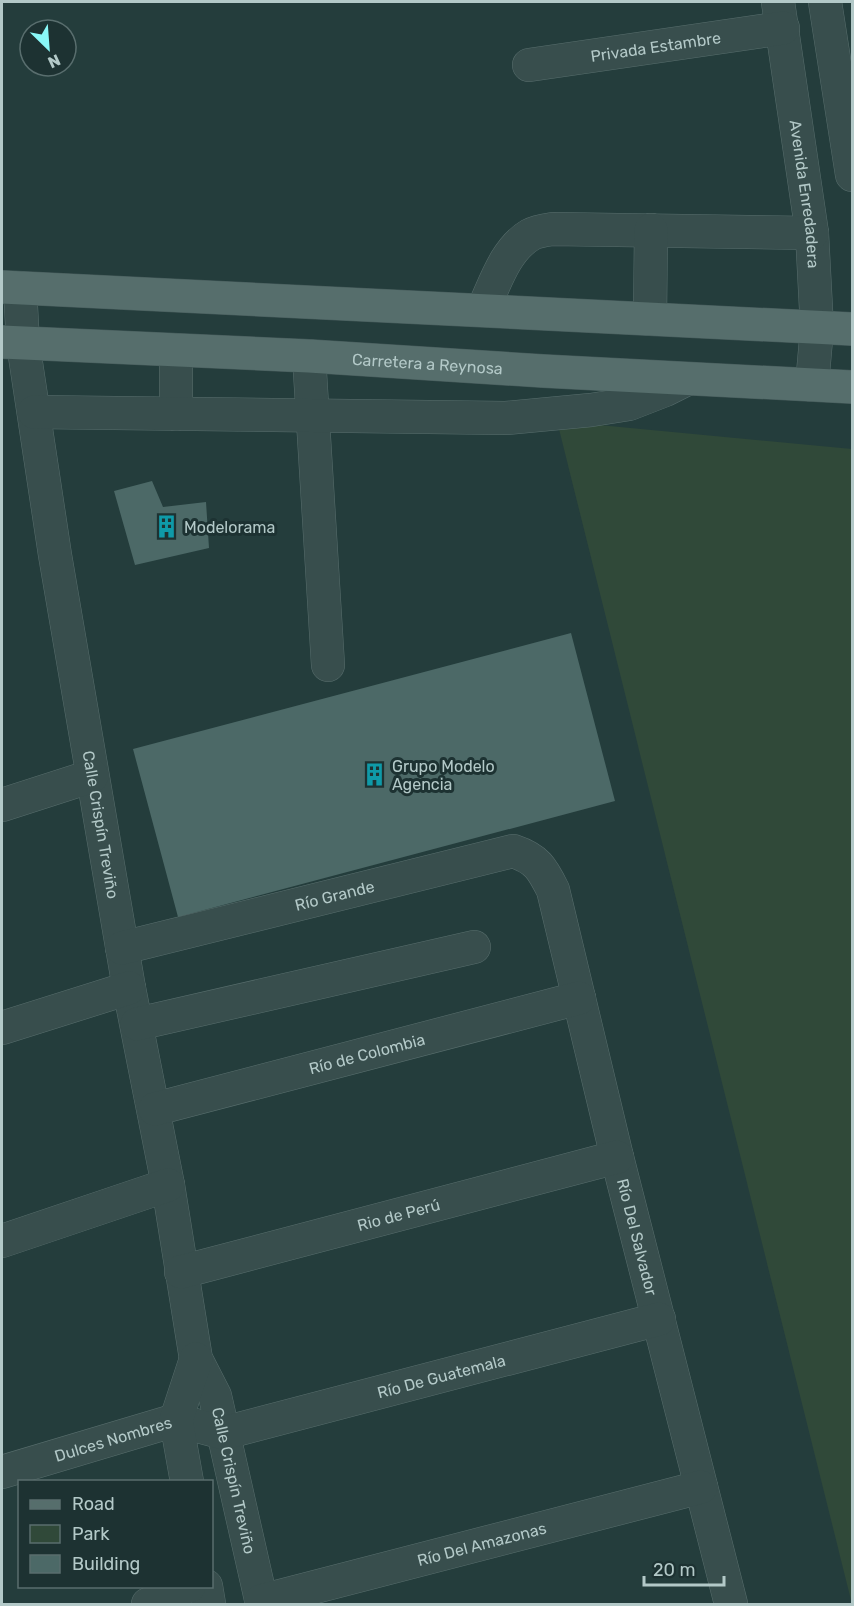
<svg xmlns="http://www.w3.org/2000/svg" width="854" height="1606" font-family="Rubik,sans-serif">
<rect width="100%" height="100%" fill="#243d3c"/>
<!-- green -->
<path fill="#304939" d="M557,421L852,449V1604Z"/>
<!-- building -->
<path fill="#4c6967" d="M152,481L163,507L206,502L209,548L135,565L114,491Z
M571,633L615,801L178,917L133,749Z"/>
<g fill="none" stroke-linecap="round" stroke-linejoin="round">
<defs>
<g id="minor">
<path id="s1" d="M778,2L812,233L817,328L812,385"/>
<path d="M825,2L852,175"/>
<path id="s2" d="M529,65L783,28"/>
<path id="s3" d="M20,288L23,343L55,555L129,988L168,1185L196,1359L215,1396L262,1604"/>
<path d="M483,309C495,284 505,250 530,235C537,231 546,230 553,229L812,233"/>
<path d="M650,319L651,230"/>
<path d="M176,350V414"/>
<path d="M309,356L328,665"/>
<path d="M34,412L506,418L591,410L629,404L665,390L687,379"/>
<path d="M2,805L92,776"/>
<path id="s4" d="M122,948L513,851C537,859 542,868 553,890L617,1157L731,1604"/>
<path d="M137,1024L474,947"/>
<path d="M2,1028L129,988"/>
<path id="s5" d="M155,1109L579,998"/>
<path d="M2,1241L168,1185"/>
<path id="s6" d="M181,1272L617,1157"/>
<path id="s7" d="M2,1472L176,1420L224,1433L659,1319"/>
<path d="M187,1482L176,1420L196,1359"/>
<path d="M206,1586L209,1604"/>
<path id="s8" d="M261,1601L701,1487"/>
<path d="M148,1604L189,1586"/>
</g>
<g id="major">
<path d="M2,287L852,329"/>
<path id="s9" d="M2,342L309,356L543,371L852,387"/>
</g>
</defs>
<!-- minor casing -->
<use href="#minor" stroke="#586e6d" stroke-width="34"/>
<!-- major casing -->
<use href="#major" stroke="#445959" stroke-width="34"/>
<!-- minor -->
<use href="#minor" stroke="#384e4d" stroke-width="33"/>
<!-- major -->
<use href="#major" stroke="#566e6c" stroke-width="33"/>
</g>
<!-- icons -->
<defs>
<symbol id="building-bare" viewBox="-9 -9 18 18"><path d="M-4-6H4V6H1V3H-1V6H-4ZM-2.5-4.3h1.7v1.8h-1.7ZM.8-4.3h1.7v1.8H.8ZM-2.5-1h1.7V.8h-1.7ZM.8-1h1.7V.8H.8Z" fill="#0f9aa8" stroke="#1d3232" stroke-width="2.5" paint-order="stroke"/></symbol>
</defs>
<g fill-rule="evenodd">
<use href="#building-bare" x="150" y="510" width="33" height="33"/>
<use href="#building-bare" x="358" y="758" width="33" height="33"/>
</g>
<g text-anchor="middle" stroke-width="6" stroke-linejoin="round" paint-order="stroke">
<!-- street labels -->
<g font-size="16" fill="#b3c9c8" stroke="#1d3232">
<text dy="6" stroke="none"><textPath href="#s2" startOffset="128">Privada Estambre</textPath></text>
<text dy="6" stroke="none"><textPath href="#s1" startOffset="194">Avenida Enredadera</textPath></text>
<text dy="6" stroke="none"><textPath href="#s9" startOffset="426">Carretera a Reynosa</textPath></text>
<text dy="6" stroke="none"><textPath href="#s3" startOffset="543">Calle Crispín Treviño</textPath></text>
<text dy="6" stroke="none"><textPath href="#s4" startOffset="219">Río Grande</textPath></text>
<text dy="6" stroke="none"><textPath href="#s5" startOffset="219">Río de Colombia</textPath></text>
<text dy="6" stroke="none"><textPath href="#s6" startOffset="225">Rio de Perú</textPath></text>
<text dy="6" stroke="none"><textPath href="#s4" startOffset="818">Río Del Salvador</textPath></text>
<text dy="6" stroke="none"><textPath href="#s7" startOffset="456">Río De Guatemala</textPath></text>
<text dy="6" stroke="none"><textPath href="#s7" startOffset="116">Dulces Nombres</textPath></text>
<text dy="6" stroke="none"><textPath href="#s3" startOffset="1214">Calle Crispín Treviño</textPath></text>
<text dy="6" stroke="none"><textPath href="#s8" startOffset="228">Río Del Amazonas</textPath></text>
</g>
<!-- poi labels -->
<g font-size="16" fill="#b3c9c8" stroke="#1d3232" text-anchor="start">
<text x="184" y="533">Modelorama</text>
<text x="392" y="772">Grupo Modelo<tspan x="392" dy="18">Agencia</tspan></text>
</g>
</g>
<!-- border -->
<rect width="854" height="1606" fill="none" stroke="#b3c9c8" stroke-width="6"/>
<!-- legend -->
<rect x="18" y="1480" width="195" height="108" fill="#1d3232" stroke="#596e6e" stroke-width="1.5"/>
<rect x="30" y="1500" width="30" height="9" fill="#566e6c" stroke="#596e6e" stroke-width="1.5"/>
<text x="72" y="1510" font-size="18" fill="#b3c9c8">Road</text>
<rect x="30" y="1525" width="30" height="18" fill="#304939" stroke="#596e6e" stroke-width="1.5"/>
<text x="72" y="1540" font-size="18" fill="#b3c9c8">Park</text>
<rect x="30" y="1555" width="30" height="18" fill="#4c6967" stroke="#596e6e" stroke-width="1.5"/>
<text x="72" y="1570" font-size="18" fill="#b3c9c8">Building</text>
<!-- north arrow -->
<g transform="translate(48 48) rotate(155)"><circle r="28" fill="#1d3232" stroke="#596e6e" stroke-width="1.5"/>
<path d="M0-4.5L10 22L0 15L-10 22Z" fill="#89f8f7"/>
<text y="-9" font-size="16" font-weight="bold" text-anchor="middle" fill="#b3c9c8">N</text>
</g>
<!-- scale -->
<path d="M644 1576v9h80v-9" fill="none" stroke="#b3c9c8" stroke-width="3"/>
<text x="653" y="1576" font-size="18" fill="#b3c9c8" stroke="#1d3232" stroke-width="4.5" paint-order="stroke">20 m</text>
</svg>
